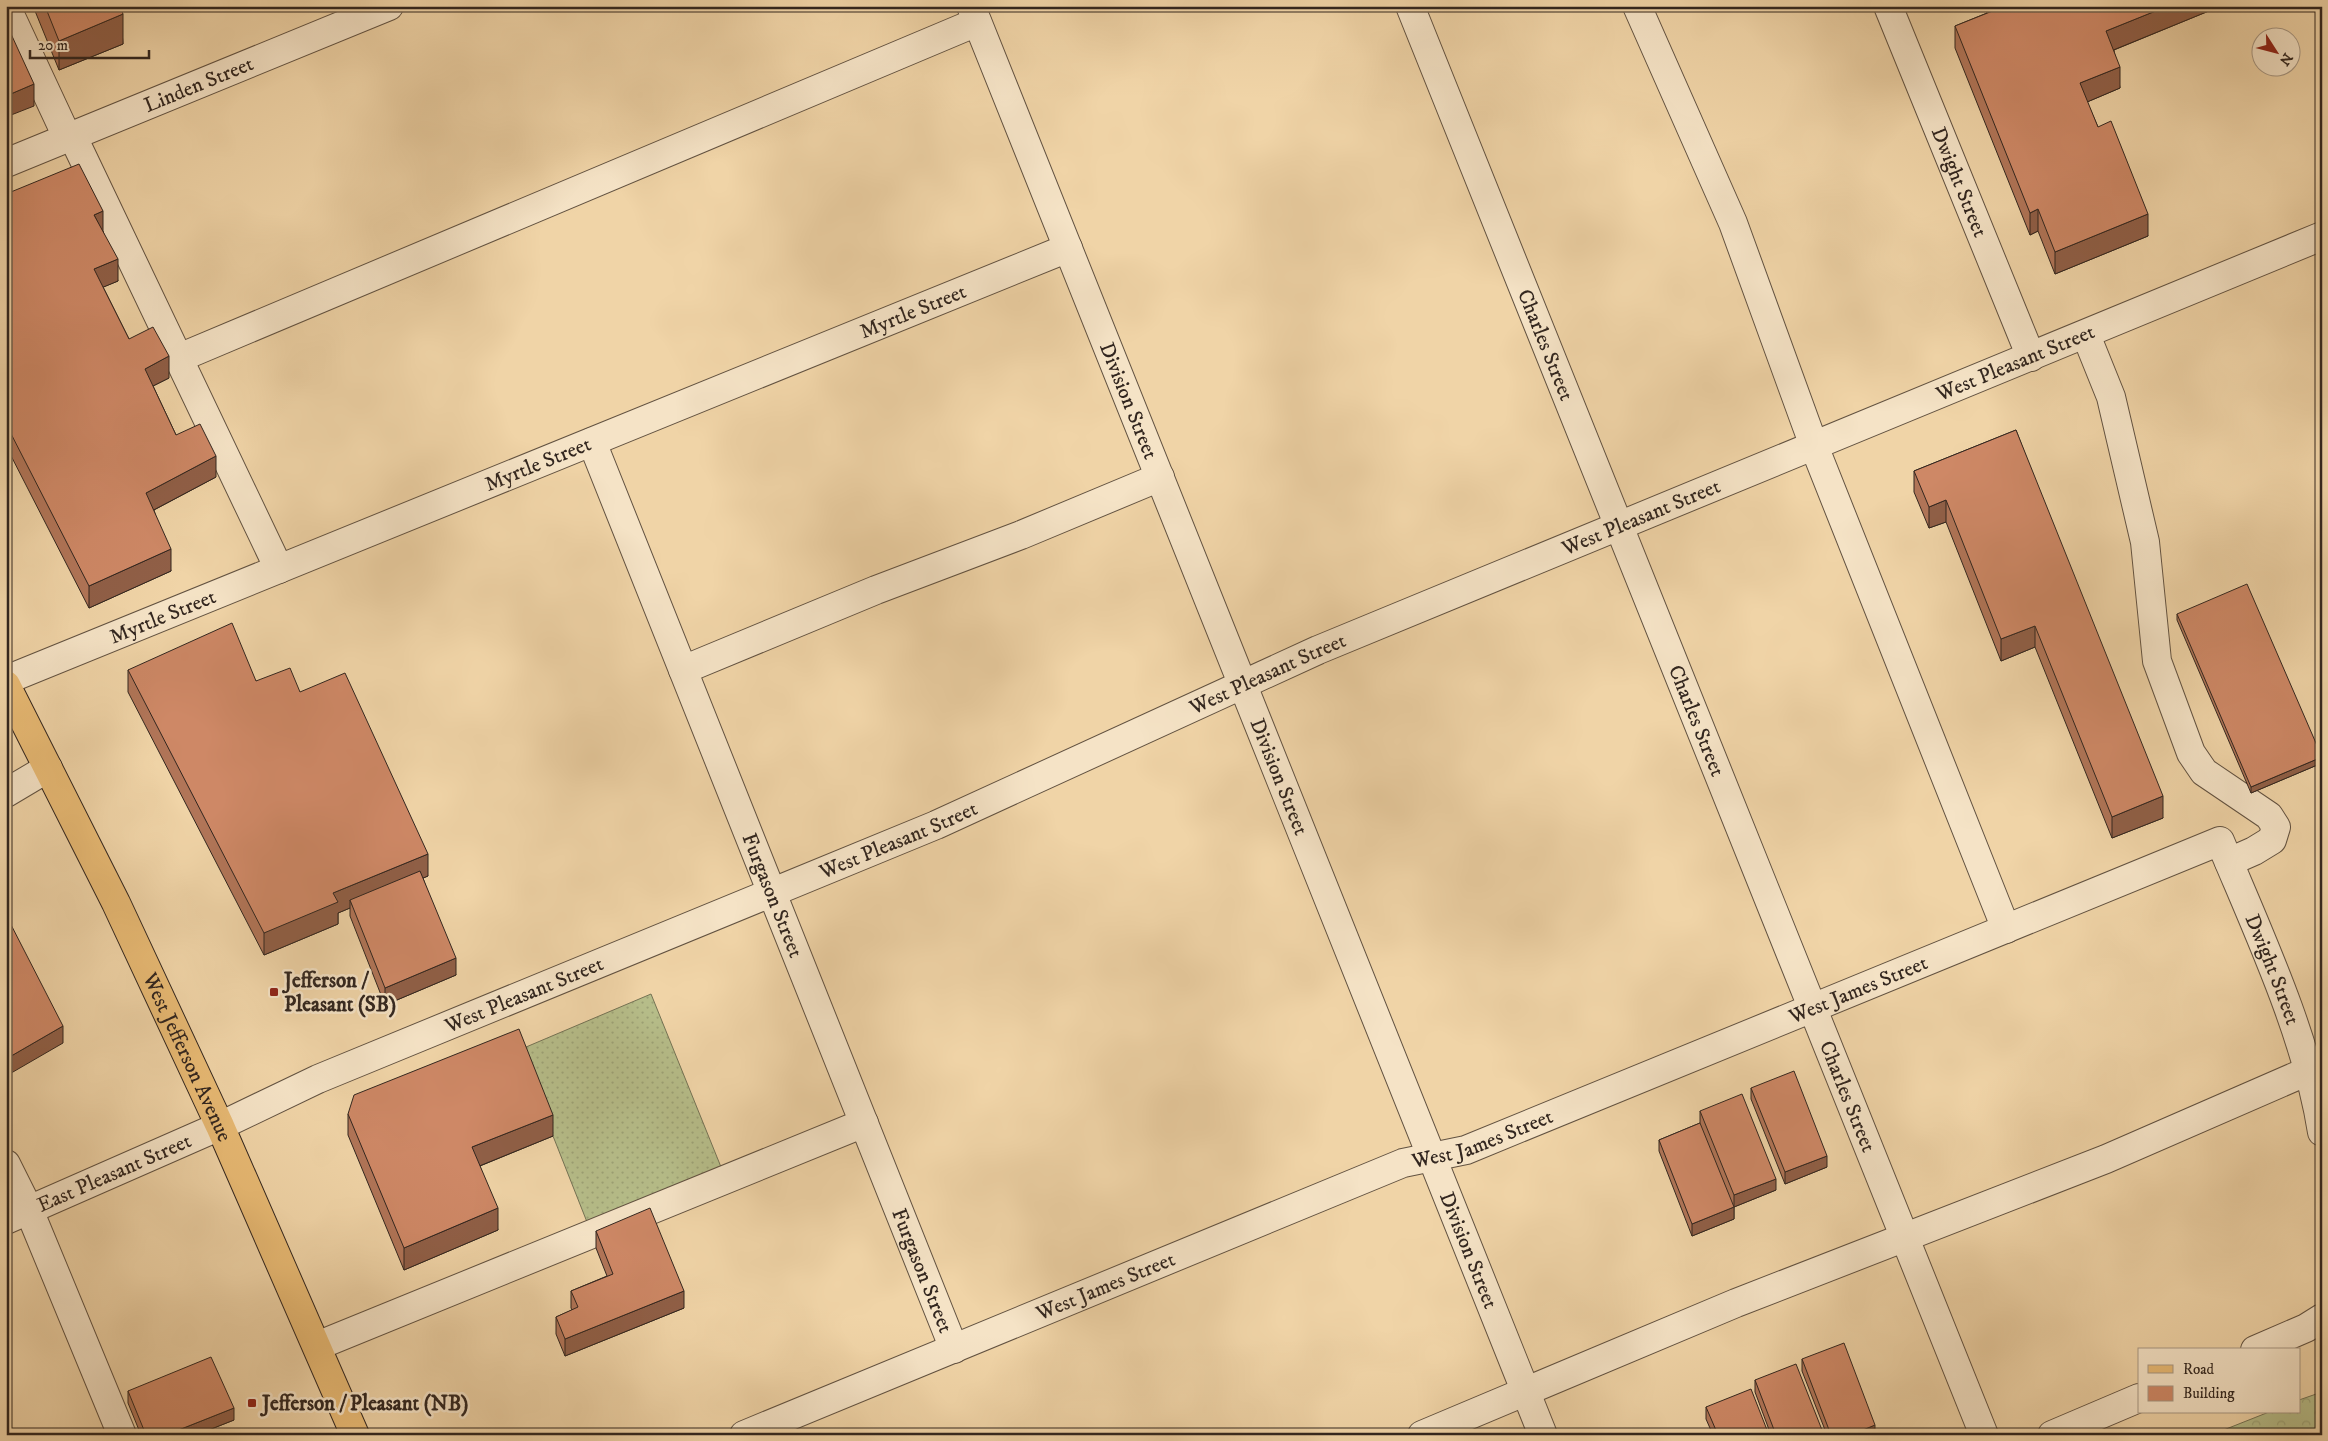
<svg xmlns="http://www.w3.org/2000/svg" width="2328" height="1441" font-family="'IM FELL DW Pica',serif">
<defs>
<pattern id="grass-dots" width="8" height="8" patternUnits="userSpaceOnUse" patternTransform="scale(1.25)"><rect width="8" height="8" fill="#b6bd89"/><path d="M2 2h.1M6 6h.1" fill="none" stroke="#9da276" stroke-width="1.8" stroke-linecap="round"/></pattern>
<pattern id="park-crowns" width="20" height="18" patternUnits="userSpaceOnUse" patternTransform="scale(1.25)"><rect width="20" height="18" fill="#b6bd89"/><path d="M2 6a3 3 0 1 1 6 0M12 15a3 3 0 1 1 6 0" fill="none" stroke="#9da276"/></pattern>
</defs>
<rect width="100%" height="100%" fill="#f0d4a7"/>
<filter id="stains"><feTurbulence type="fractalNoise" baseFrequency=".004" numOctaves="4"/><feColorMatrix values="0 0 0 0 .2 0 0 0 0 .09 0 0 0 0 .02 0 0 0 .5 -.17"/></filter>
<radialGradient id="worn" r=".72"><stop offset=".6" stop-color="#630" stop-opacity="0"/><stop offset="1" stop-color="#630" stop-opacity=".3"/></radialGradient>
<!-- grass -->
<path fill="url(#grass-dots)" stroke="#747254" d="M651,994L721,1167L587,1222L519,1050Z"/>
<!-- park -->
<path fill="url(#park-crowns)" stroke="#747254" d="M2322,1392V1435H2211L2269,1412H2299V1400Z"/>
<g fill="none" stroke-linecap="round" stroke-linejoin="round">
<defs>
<g id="minor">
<path d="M6,6L68,139"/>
<path id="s1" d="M971,6L1543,1435"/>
<path id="s2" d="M1410,6L1984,1435"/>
<path d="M1637,6L1733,223L1814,446L2006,929"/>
<path id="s3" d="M1888,6L2031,357"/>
<path d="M73,137L279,569"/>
<path id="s4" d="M6,163L389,6"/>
<path d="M2086,335L2111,397L2145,542L2157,661L2191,753L2204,772L2269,816L2276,827L2272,840L2254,851L2229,862"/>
<path d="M179,358L977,22"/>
<path id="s5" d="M592,442L954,1349"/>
<path d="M683,670L876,590L1021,535L1160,477"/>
<path id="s6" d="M6,680L1068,248"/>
<path d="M6,793L48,768"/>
<path d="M6,1164L29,1210L122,1435"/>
<path id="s7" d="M6,1220L220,1126L318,1079L936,825L1318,650L2322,236"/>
<path d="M317,1346L864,1123"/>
<path d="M2255,1350L2306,1328L2322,1318"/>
<path id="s8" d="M744,1435L1403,1163L1466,1150L2220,841C2258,932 2307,1036 2322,1132"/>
<path d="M1422,1435L1736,1303L2106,1159L2308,1071"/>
<path d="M2052,1435L2139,1398"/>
</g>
<g id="major">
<path id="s9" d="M6,685L116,903L220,1126L355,1435"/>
</g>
</defs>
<!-- minor casing -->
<use href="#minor" stroke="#625241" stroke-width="30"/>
<!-- major casing -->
<use href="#major" stroke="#32261f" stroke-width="30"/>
<!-- minor -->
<use href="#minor" stroke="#f5e3c6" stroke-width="28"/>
<!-- major -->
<use href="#major" stroke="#e8ba74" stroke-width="28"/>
</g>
<!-- wall -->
<path fill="#b17558" stroke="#32261f" d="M33,6H120L123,44L59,70Z
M1984,6H2221L2114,50L2120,88L2087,102L2098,127L2148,236L2055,274L2038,231L2030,235L1955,48V26L1987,13Z
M6,194L103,231L118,281L103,287L129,339L169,378L153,386L176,435L216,477L154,510L171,571L89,608L6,446Z
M2016,430L2163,818L2112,838L2035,647L2001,661L1946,522L1929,528L1914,492V471Z
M2177,614L2322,763L2251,793L2177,620Z
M128,670L256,681L300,692L428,876L423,878L456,975L385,1005L350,916V908L338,913V924L264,955L128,692Z
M1751,1088L1827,1167L1785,1184L1751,1099Z
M1700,1111L1776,1190L1734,1207V1219L1692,1236L1659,1151V1140L1700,1123Z
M348,1114L553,1136L480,1166L498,1230L404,1270L348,1135Z
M596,1231L684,1308L565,1356L556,1334V1317L572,1310L571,1308V1291L607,1276L596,1248Z
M1802,1359L1875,1435H1827L1802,1371Z
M1755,1380L1824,1435H1771L1755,1392Z
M128,1391L234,1420L196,1435H141L128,1403Z
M1706,1407L1769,1435H1713L1706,1419Z"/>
<!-- shaded-wall -->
<path fill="#905f47" stroke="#32261f" d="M2168,6H2221L2106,53V31Z
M123,14V44L59,70V41Z
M2120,67V88L2080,105V83Z
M34,84V106L6,117V96Z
M2038,209V231L2030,235V213Z
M103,211V233L94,215Z
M2148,214V236L2055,274V252Z
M118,259V281L94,291V269Z
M169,356V378L145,390V369Z
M216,456V477L146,514V493Z
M1946,500V522L1929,528V507Z
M171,549V571L89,608V586Z
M2035,626V647L2001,661V639Z
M2322,757V763L2251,793V787Z
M2163,796V818L2112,838V817Z
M428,854V876L353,907L350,900V908L338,913V924L264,955V933L333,893Z
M456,958V975L385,1005V988Z
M63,1026V1043L6,1076V1059Z
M553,1115V1136L472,1169V1147Z
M1827,1156V1167L1785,1184V1172Z
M1776,1179V1190L1734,1207V1195Z
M1734,1207V1219L1692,1236V1224Z
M498,1208V1230L404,1270V1248Z
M684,1291V1308L565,1356V1339Z
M234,1408V1420L196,1435H166Z
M1875,1425V1435H1851Z"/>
<!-- building -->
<path fill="#ce8866" stroke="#32261f" d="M45,6H120L123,14L59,41Z
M1993,6H2168L2106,31L2120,67L2080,83L2098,127L2111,121L2148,214L2055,252L2038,209L2030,213L1955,26L1995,10Z
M6,23L34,84L6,96Z
M79,164L103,211L94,215L118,259L94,269L129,339L153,327L169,356L145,369L176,435L200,424L216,456L146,493L171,549L89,586L6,424V194Z
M2016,430L2163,796L2112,817L2035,626L2001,639L1946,500L1929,507L1914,471Z
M2247,584L2322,757L2251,787L2177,614Z
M232,623L256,681L290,668L300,692L345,673L428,854L333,893L338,902L264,933L128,670Z
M420,871L456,958L385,988L350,900Z
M6,915L63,1026L6,1059Z
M519,1029L553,1115L472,1147L498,1208L404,1248L348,1114L354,1095Z
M1794,1071L1827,1156L1785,1172L1751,1088Z
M1742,1094L1776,1179L1734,1195L1700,1111Z
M1700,1123L1734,1207L1692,1224L1659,1140Z
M650,1208L684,1291L565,1339L556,1317L578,1307L571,1291L613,1274L596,1231Z
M1844,1343L1875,1425L1851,1435H1831L1802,1359Z
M211,1357L234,1408L166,1435H146L128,1391Z
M1796,1364L1824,1435H1776L1755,1380Z
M1751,1389L1769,1435H1718L1706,1407Z"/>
<!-- markers -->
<g fill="#8f2418" stroke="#f5e3c6" stroke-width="2">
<rect x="269" y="987" width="10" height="10" rx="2.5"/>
<rect x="247" y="1398" width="10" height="10" rx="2.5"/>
</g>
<g text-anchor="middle" stroke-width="5" stroke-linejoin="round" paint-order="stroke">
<!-- street labels -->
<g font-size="21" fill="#32261f" stroke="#f5e3c6">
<text dy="7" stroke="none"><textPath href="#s4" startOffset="208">Linden Street</textPath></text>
<text dy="7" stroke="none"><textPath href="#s3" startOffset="190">Dwight Street</textPath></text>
<text dy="7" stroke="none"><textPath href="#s6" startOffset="979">Myrtle Street</textPath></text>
<text dy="7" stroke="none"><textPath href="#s2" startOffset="365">Charles Street</textPath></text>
<text dy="7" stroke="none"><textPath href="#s7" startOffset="2185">West Pleasant Street</textPath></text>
<text dy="7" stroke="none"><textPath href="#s1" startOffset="425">Division Street</textPath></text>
<text dy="7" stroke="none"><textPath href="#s6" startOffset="574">Myrtle Street</textPath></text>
<text dy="7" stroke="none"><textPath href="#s7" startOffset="1780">West Pleasant Street</textPath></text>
<text dy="7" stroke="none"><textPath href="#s6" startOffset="169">Myrtle Street</textPath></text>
<text dy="7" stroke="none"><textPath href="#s7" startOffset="1375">West Pleasant Street</textPath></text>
<text dy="7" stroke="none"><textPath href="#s2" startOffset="770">Charles Street</textPath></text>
<text dy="7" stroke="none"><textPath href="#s1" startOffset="830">Division Street</textPath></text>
<text dy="7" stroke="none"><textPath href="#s7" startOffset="970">West Pleasant Street</textPath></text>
<text dy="7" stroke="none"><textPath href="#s5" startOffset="488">Furgason Street</textPath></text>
<text dy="7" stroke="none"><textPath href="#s8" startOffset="1731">Dwight Street</textPath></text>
<text dy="7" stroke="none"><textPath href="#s8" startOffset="1201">West James Street</textPath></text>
<text dy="7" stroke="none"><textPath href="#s7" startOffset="565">West Pleasant Street</textPath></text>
<text dy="7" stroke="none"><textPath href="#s9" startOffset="414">West Jefferson Avenue</textPath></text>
<text dy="7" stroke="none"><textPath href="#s2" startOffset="1175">Charles Street</textPath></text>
<text dy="7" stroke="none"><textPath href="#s8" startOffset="796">West James Street</textPath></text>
<text dy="7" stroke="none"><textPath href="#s7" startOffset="118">East Pleasant Street</textPath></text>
<text dy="7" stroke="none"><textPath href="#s1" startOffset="1340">Division Street</textPath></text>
<text dy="7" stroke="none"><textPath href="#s5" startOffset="892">Furgason Street</textPath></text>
<text dy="7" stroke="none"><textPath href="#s8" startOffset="391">West James Street</textPath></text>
</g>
<!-- poi labels -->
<g font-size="21" font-weight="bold" fill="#32261f" stroke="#f5e3c6" text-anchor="start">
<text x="284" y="987">Jefferson /<tspan x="284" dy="24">Pleasant (SB)</tspan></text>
<text x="262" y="1410">Jefferson / Pleasant (NB)</text>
</g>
</g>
<!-- margin -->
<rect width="2328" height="1441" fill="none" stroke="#f0d4a7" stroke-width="25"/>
<rect x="8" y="8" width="2313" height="1426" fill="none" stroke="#32261f" stroke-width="2.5"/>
<rect x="12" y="12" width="2303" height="1416" fill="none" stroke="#32261f"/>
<!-- legend -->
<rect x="2138" y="1348" width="162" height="65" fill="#f5e3c6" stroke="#a79783"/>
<rect x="2148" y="1365" width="25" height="8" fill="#e8ba74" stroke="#a79783"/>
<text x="2183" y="1374" font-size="15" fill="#32261f">Road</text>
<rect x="2148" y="1386" width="25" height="15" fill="#ce8866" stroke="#a79783"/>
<text x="2183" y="1398" font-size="15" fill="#32261f">Building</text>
<!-- north arrow -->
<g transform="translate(2276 52) rotate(126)"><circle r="24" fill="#f5e3c6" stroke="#a79783"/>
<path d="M0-4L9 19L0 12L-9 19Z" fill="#8f2418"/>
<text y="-8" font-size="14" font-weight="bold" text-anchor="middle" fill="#32261f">N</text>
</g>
<!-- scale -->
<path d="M30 50v8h119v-8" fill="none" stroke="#32261f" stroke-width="2.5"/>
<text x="38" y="50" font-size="15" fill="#32261f" stroke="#f5e3c6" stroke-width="4" paint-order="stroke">20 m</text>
<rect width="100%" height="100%" filter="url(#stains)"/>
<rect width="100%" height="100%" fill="url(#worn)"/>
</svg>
